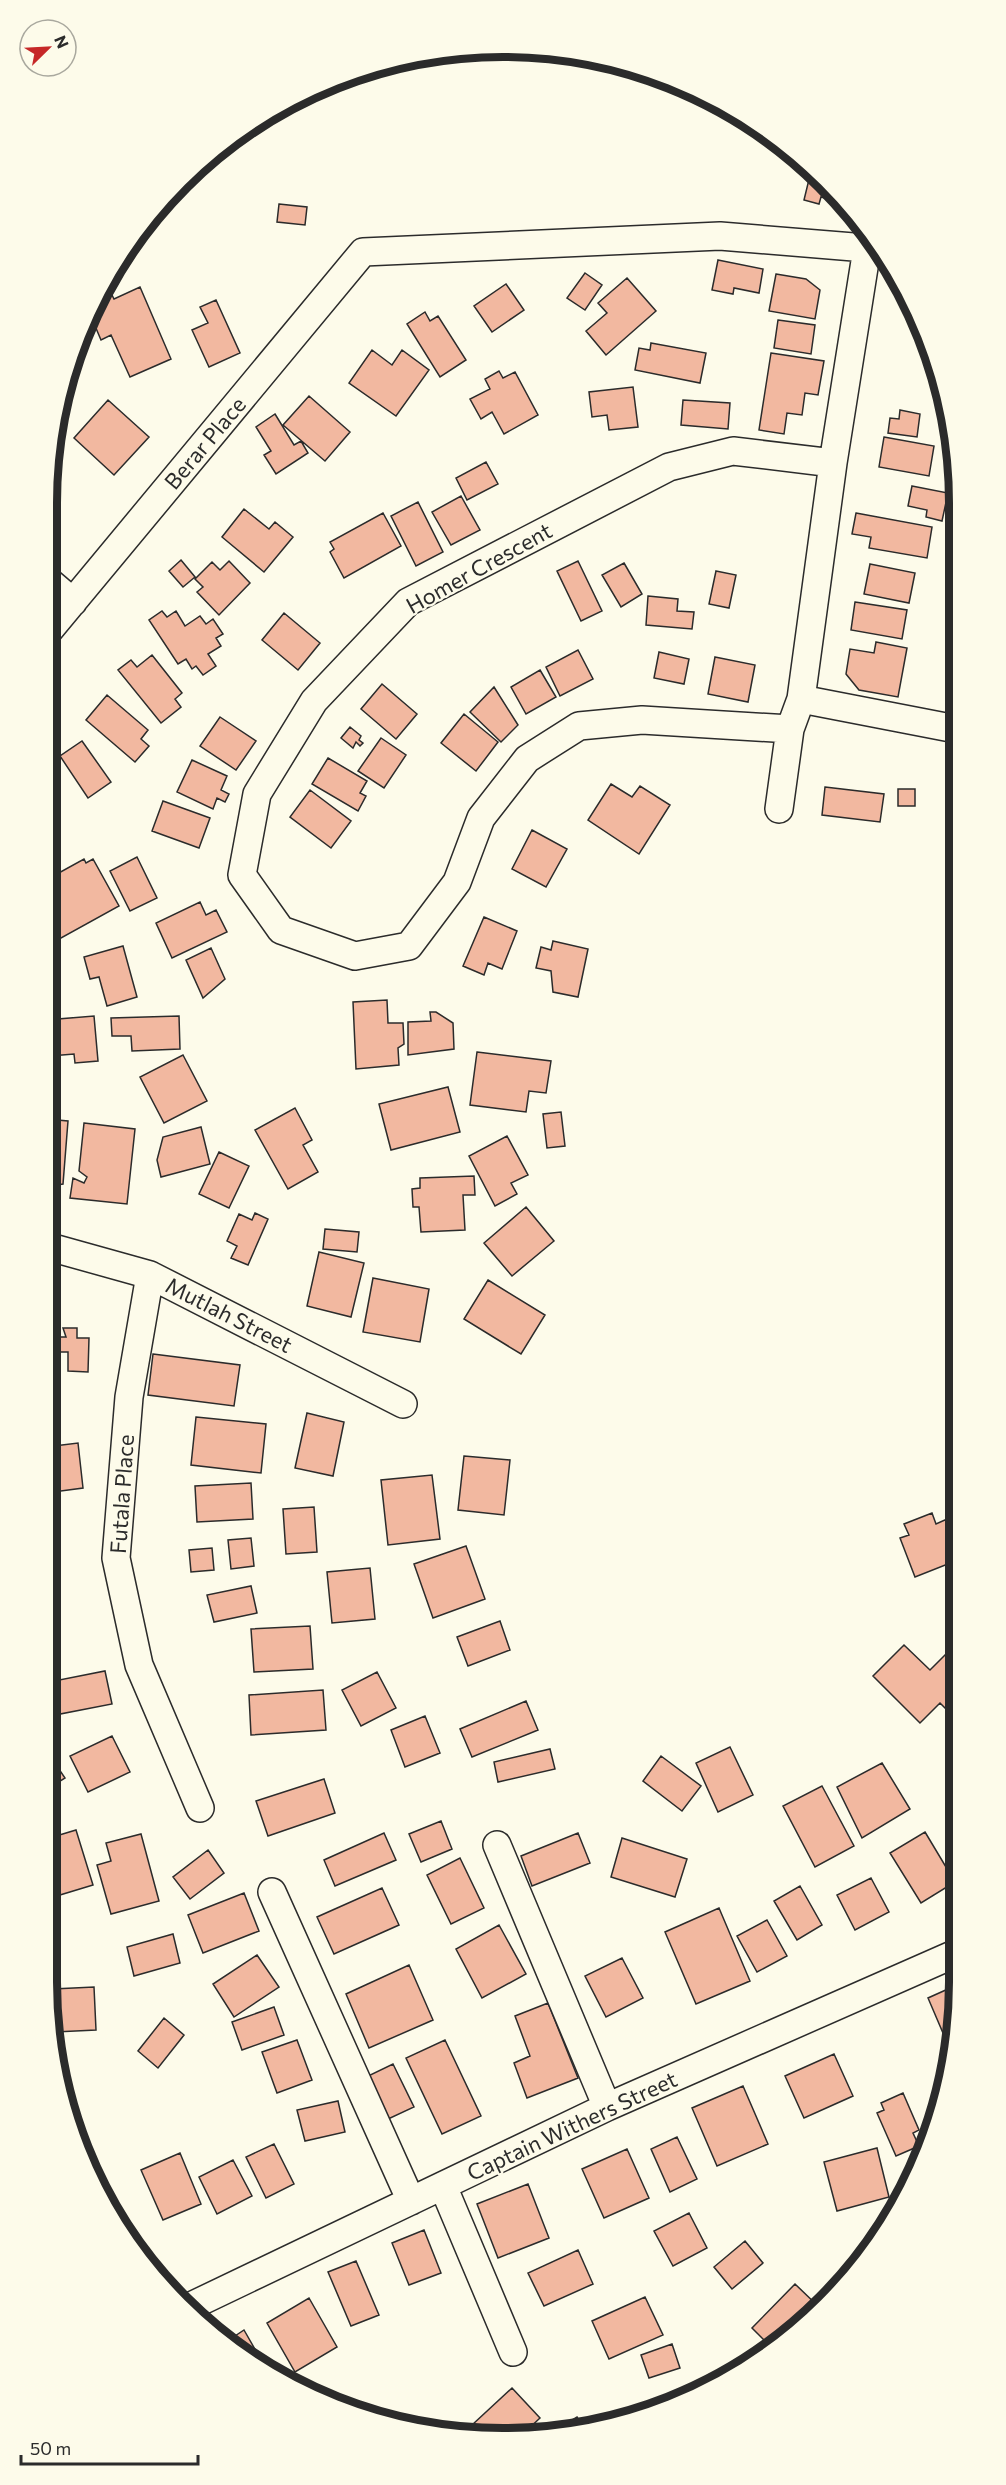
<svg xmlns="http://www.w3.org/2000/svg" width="1006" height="2485" font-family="Commissioner,sans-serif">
<rect width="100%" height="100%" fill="#fdfbea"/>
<!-- building -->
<path fill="#f2b8a0" stroke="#2b2b2b" stroke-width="1.5" d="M811,171L832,189L829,199L821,197L819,204L804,200Z
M279,204L307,207L305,225L277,222Z
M718,260L763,269L759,293L734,288L733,294L712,290Z
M585,273L602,285L585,310L567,298Z
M776,274L806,279L820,290L815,319L769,311Z
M627,278L656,311L606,355L586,331L607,313L598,303Z
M506,284L524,310L492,332L474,306Z
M140,287L171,359L130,377L111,335L101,340L90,314L98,296L110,291L114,299Z
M216,300L240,353L209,367L192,330L208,323L200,307Z
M425,312L430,321L438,316L466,360L440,377L407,324Z
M778,320L815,325L811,354L774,348Z
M651,343L706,353L700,383L635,370L639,348L650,350Z
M372,350L392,365L402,350L429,370L396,416L349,383Z
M771,353L824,361L818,395L805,393L802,415L787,413L784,434L759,430Z
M499,371L503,378L515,372L538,415L504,434L492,412L481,419L470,399L490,389L485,379Z
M633,387L638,427L609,430L607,415L592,417L589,392Z
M309,396L350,432L325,461L283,425Z
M108,400L149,437L114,475L74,438Z
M683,400L730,403L728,429L681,425Z
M900,410L920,414L917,437L888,433L890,418L899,419Z
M275,414L294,445L301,441L308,453L276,474L264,455L271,451L256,427Z
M884,437L934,446L929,476L879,467Z
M486,462L498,484L467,500L456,478Z
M912,486L948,493L942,521L926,517L927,510L908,506Z
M461,496L480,530L451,545L432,512Z
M418,502L443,552L416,566L391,516Z
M244,509L269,529L275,522L293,537L264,572L222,537Z
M383,513L401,546L344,578L330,552L334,549L330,542Z
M856,513L932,527L927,558L869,548L871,537L852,534Z
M181,560L195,577L183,587L169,571Z
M229,561L250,583L219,615L197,592L203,587L195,579L212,562L220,570Z
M578,561L602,611L581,621L557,571Z
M624,563L642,594L621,607L602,575Z
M870,564L915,573L909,603L864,594Z
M716,571L736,575L729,608L709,604Z
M956,587V609L951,607Z
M648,596L678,599L677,611L694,612L692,629L646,625Z
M855,602L907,610L902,639L851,630Z
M162,611L167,617L176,611L185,626L200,616L206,624L213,619L223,634L216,638L221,646L208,654L216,666L203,675L196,666L192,669L186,659L178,664L149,620Z
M284,613L320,643L298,670L262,640Z
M876,642L907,648L898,697L859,690L846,674L850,649L874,653Z
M578,650L593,679L560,696L546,667Z
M659,652L689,659L684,684L654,678Z
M152,655L182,693L175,699L181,707L161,723L118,670L131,660L137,667Z
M715,657L755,665L748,702L708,694Z
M540,670L556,697L526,714L511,687Z
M382,684L417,714L396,739L361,709Z
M494,687L518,725L501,742L470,712Z
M107,695L148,730L141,739L149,746L135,762L86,720Z
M464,714L498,742L476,771L441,743Z
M220,717L256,741L236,770L200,746Z
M350,727L361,736L359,740L363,743L360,746L356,742L353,748L341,738Z
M381,738L406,755L384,788L358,771Z
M82,741L111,782L88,798L60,756Z
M328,758L367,781L360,793L366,796L358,811L312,784Z
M192,760L227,776L221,790L229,794L225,802L217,798L213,809L177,792Z
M611,784L632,797L640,786L670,805L639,854L588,820Z
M825,787L884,794L880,822L822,815Z
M898,789H915V806H898Z
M310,790L351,821L331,848L290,817Z
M163,801L210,818L199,848L152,831Z
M532,830L567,849L546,887L512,869Z
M137,857L157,898L130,911L110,871Z
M84,859L86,863L93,859L119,906L52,943L46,932V880Z
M200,902L206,915L216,910L227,932L172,958L156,923Z
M484,917L517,931L502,969L488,963L484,975L463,966Z
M553,941L588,949L578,997L553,992L551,971L536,968L541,947L551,950Z
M123,946L137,997L107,1006L99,977L90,979L84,957Z
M211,948L225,979L203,998L186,960Z
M387,1000L388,1023H403L404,1044L398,1048L399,1065L356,1069L353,1002Z
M430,1012H436L453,1023L454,1049L408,1055V1022L431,1021Z
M94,1016L98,1061L75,1063L74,1054L50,1056L46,1069V1020Z
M179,1016L180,1049L132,1051L131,1036H112L111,1018Z
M477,1052L551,1061L546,1093L529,1091L526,1112L470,1105Z
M183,1055L207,1101L164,1123L140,1077Z
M448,1087L460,1132L391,1150L379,1104Z
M295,1108L312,1140L303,1145L318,1172L288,1189L255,1130Z
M561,1112L565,1146L547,1148L543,1114Z
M46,1119L68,1121L63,1184L49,1186L46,1177Z
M84,1123L135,1129L127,1204L70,1198L73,1178L84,1183L87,1177L79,1171Z
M201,1127L210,1164L161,1177L157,1160L163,1137Z
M507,1136L528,1175L511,1183L517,1194L495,1206L469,1156Z
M219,1152L249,1166L229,1208L199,1194Z
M474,1176L475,1195H463L465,1230L421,1232L419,1207H413L412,1189L420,1188V1178Z
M526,1207L554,1241L512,1276L484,1243Z
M255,1213L268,1219L248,1265L231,1258L237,1246L227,1241L239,1214L252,1220Z
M325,1229L359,1232L357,1252L323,1249Z
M319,1252L364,1263L351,1317L307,1306Z
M373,1278L429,1289L420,1342L363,1332Z
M488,1280L545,1315L521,1354L464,1319Z
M63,1328H77V1338H89L88,1372L68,1371V1352H54V1378H46V1337H66Z
M153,1354L240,1365L234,1406L148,1395Z
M307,1413L344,1422L333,1476L295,1468Z
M196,1417L266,1424L261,1473L191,1465Z
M78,1443L83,1488L46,1493V1447Z
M464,1456L510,1460L504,1515L458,1510Z
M432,1475L440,1539L388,1545L381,1480Z
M251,1483L253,1519L197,1522L195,1486Z
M314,1507L317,1552L286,1554L283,1509Z
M932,1513L936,1524L947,1519L958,1548V1560L915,1577L900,1538L909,1535L904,1524Z
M251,1538L254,1566L231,1569L228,1540Z
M466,1546L485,1599L433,1618L414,1564Z
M212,1548L214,1570L191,1572L189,1550Z
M370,1568L375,1619L332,1623L327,1572Z
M251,1586L257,1613L214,1622L207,1595Z
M500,1621L510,1650L468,1666L457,1637Z
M310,1626L313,1669L254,1672L251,1629Z
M904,1645L930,1670L954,1646L959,1651V1717L956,1719L940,1703L920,1723L873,1676Z
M105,1671L112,1704L60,1714L54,1681Z
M377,1672L396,1708L361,1726L342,1690Z
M323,1690L326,1730L251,1735L249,1695Z
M526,1701L538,1730L472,1757L460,1729Z
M425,1716L440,1753L405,1767L391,1730Z
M112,1736L130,1772L88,1792L70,1756Z
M730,1747L753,1795L718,1812L696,1763Z
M550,1749L555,1769L498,1782L494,1762Z
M46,1750L65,1778L46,1790Z
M661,1756L701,1786L682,1811L643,1781Z
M882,1763L910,1809L862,1838L837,1787Z
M324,1779L335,1813L268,1836L256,1801Z
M822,1786L854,1846L815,1867L783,1806Z
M959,1804V1838L946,1810Z
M441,1821L452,1849L421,1862L409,1834Z
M76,1830L93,1885L50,1898L46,1887V1839Z
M925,1832L955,1882L921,1903L890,1853Z
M384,1833L396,1860L335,1886L324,1860Z
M578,1833L590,1863L532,1886L521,1856Z
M141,1834L159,1901L111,1914L97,1865L111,1861L106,1843Z
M622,1838L687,1859L675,1897L611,1877Z
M208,1850L224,1873L190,1899L173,1877Z
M460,1858L484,1908L451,1924L427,1875Z
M871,1878L889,1912L855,1930L837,1895Z
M800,1886L822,1925L797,1940L774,1901Z
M382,1888L399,1925L334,1954L317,1917Z
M244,1893L259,1931L203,1953L188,1915Z
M719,1908L750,1981L696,2004L665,1932Z
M767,1920L787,1956L757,1972L737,1936Z
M499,1925L526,1974L482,1998L456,1949Z
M173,1934L180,1963L134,1976L127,1947Z
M257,1955L279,1987L234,2017L213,1984Z
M622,1958L643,1998L606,2017L585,1976Z
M409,1965L433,2020L369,2048L346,1994Z
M959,1984L949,2047L928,1998Z
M94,1987L96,2030L55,2032L53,1989Z
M548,2003L578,2078L527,2098L514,2063L530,2056L515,2016Z
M274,2007L284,2035L242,2050L232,2022Z
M164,2018L184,2035L158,2068L138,2051Z
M297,2040L312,2080L277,2093L262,2052Z
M445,2040L481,2116L442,2134L406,2058Z
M834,2054L853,2096L804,2118L785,2076Z
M393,2064L414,2107L386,2120L366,2077Z
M743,2086L768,2144L717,2166L692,2108Z
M903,2093L919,2130L913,2133L919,2146L896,2156L877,2113L884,2110L881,2103Z
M338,2101L345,2132L305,2141L297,2110Z
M677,2137L697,2179L670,2192L651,2149Z
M274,2144L294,2184L266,2198L246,2157Z
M877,2148L889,2197L837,2211L824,2162Z
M627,2149L649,2198L604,2218L582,2169Z
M180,2153L201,2204L163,2220L141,2170Z
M233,2160L252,2196L217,2214L199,2177Z
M528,2184L549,2238L498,2258L477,2204Z
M689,2213L707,2248L673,2266L654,2231Z
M424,2230L441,2273L409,2285L392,2243Z
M745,2241L763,2263L732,2289L714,2267Z
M873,2245L865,2260L864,2261L861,2247Z
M578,2250L593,2284L544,2306L528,2273Z
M356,2261L379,2315L351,2326L328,2272Z
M795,2284L820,2308L804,2325L772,2348L752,2328Z
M645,2297L663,2335L609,2359L592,2321Z
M309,2298L337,2347L295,2372L267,2323Z
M244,2330L268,2372L229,2340Z
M672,2344L680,2368L649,2378L641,2355Z
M320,2388L327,2401L310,2393Z
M512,2388L540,2418L525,2432L480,2433L472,2425Z
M577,2417L585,2430L554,2431Z"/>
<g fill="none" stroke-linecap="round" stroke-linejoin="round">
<defs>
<path id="minor" d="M46,579L73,602
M46,634L363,252L720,236L878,249
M801,699L956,729
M790,729L642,720L579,726L527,759L481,818L457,882L409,946L355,956L281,930L242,875L257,794L314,701L408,602L669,467L733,451L833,463
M779,809L790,729L801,699L833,463L869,236
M46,1246L150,1275L403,1404
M150,1275L129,1397L116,1558L139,1665L200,1808
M497,1845L607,2107
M272,1892L411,2201
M443,2186L513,2352
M189,2307L607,2107L959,1952"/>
</defs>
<!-- minor casing -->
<use href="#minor" stroke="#2b2b2b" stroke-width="30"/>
<!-- minor -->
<use href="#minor" stroke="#fdfbea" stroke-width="27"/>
</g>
<g text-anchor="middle" stroke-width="4.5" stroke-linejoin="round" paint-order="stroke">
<!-- street labels -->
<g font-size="22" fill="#2b2b2b" stroke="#fdfbea">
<text transform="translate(205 443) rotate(-50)" y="8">Berar Place</text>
<text transform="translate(479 568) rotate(-29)" y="8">Homer Crescent</text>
<text transform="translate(229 1315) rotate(27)" y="8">Mutlah Street</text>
<text transform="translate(122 1494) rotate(-86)" y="8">Futala Place</text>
<text transform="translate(572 2126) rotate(-25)" y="8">Captain Withers Street</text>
</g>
</g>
<!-- crop -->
<path d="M0 0H1006V2485H0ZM503 57H503A446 446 0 0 1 949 503V1982A446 446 0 0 1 503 2428H503A446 446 0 0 1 57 1982V503A446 446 0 0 1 503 57Z" fill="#fdfbea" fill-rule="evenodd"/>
<path fill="none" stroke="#2b2b2b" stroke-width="8" d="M503 57H503A446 446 0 0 1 949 503V1982A446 446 0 0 1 503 2428H503A446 446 0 0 1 57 1982V503A446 446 0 0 1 503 57Z"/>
<!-- north arrow -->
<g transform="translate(48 48) rotate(66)"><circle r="28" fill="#fdfbea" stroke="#a9a89e" stroke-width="1.5"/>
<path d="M0-4.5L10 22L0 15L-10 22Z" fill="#c62828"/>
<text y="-9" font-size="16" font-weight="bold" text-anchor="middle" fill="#2b2b2b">N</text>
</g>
<!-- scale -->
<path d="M21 2455v9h177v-9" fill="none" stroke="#2b2b2b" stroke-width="3"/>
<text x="30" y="2455" font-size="18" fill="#2b2b2b" stroke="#fdfbea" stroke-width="4.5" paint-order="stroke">50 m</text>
</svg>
